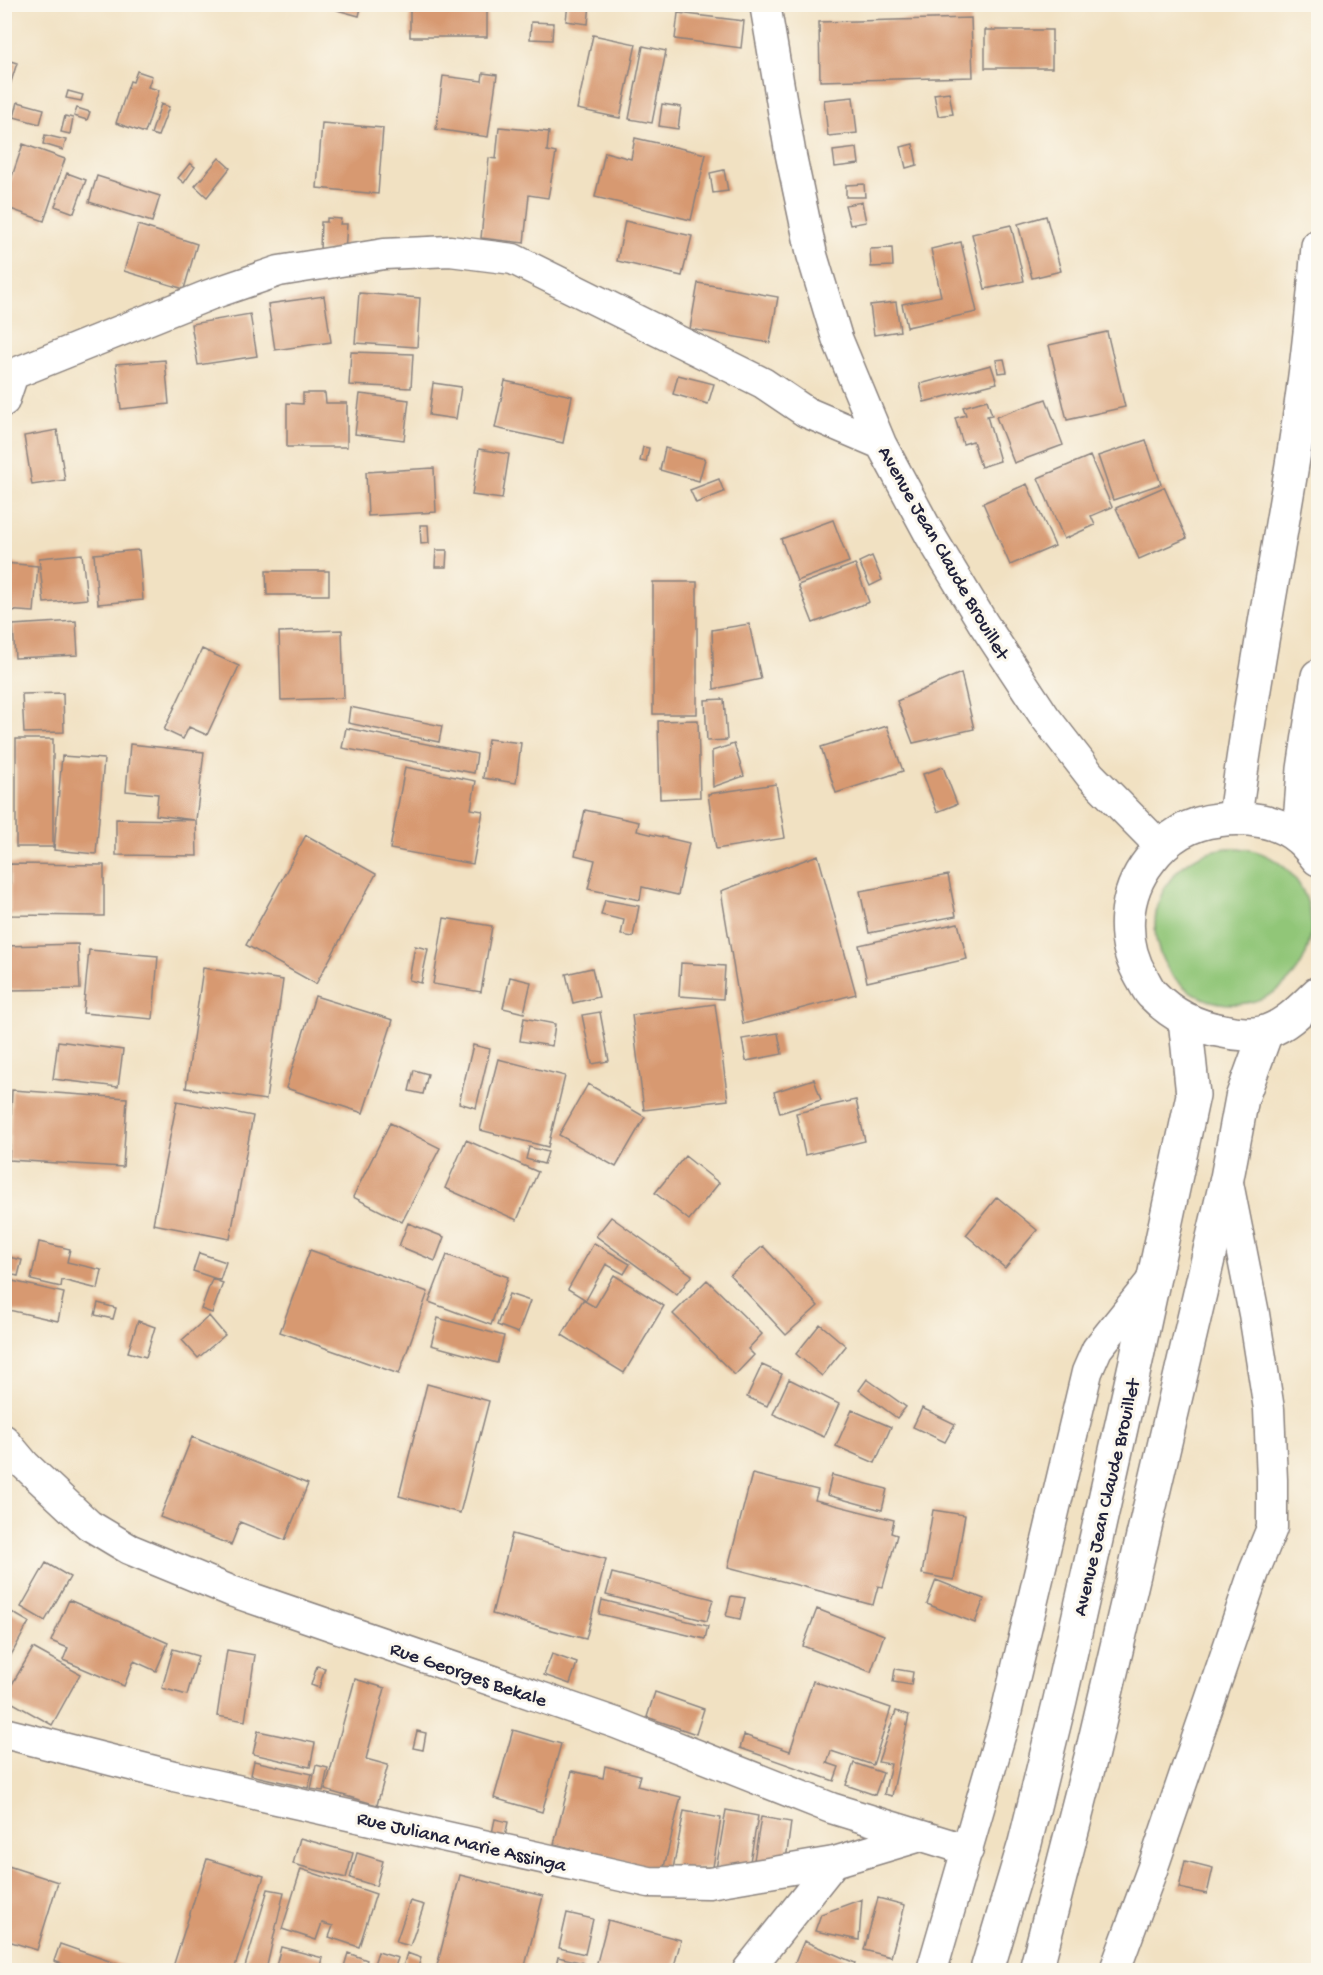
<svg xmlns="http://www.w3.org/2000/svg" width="1323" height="1975" font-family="'Gochi Hand',sans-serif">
<rect width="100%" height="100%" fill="#fbf7ec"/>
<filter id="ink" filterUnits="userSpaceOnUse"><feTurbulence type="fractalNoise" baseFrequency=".0167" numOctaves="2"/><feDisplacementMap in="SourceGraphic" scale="12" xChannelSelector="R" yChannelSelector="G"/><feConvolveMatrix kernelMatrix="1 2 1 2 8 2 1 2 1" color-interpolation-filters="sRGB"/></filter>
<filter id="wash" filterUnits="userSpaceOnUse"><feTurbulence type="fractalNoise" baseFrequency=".008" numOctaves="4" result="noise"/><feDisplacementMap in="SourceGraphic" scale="24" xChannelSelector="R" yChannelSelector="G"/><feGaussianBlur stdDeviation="1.35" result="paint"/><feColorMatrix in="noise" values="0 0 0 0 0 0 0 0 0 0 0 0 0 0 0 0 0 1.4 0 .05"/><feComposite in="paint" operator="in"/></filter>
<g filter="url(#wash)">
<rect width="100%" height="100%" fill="#f1e1c2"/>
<!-- green -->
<path fill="#91c678" stroke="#5a745a" stroke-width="1.5" d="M1155 926a78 78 0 1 1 156 0a78 78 0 1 1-156 0Z"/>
<g id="blocks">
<!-- building -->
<path fill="#d79971" d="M338,4H362L359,16L337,10Z
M410,4H487V37H410Z
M568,4H590L588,24L566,21Z
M678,13L744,21L741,48L675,39Z
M971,18L973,77L820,81L819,22Z
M531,22L553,23L552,40L530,39Z
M985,30H1052V68H985Z
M593,35L636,44L620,118L577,109Z
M643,46L666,51L652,123L629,119Z
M4,59L17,63L5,101H4Z
M137,71L152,76L148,87L159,90L145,133L116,123L130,81L133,82Z
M483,73L497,75L488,137L436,129L443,76L482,81Z
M68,91L83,95L81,101L66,98Z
M949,92L953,114L938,116L934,94Z
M853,97L857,133L828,136L824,100Z
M18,102L44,109L40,124L14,117Z
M161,104L169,107L158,136L151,134Z
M662,104L681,107L678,129L659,126Z
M77,108L90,112L87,120L74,116Z
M65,116L73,118L70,134L61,132Z
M322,123L383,128L378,194L317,188Z
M499,127L549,132L547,151L556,153L548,198L529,195L524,243L481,238L489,158L496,159Z
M45,135L66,140L63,150L43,144Z
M635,138L706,154L691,220L595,197L605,152L631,159Z
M23,144L65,159L44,221L5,207V197Z
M913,144L917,165L906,168L901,147Z
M857,148L859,164L835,167L833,151Z
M219,158L230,168L207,197L195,186Z
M190,163L195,167L184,183L178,178Z
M724,170L728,191L713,193L710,173Z
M67,173L86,180L74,213L55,206Z
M97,176L160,196L152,222L89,202Z
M864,184L865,197H846V185Z
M862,202L866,222L850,225L845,205Z
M1046,216L1061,271L1032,278L1018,224Z
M327,218L341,219L340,224H347L345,252L320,250L321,222H327Z
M625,221L692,236L682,276L617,261Z
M138,225L197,244L184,289L124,271Z
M1011,225L1024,281L985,289L972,234Z
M961,242L977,312L907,327L902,304L941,296L931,249Z
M892,248L893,266L871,267L870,249Z
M698,283L778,297L770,343L690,329Z
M359,293L420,298L417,347L355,343Z
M324,296L331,342L275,350L268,304Z
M896,302L900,331L874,335L870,305Z
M250,314L257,356L198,365L191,324Z
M1107,332L1125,407L1067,420L1049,345Z
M351,352L413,354L411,388L349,385Z
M1004,359L1007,372L998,373L996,360Z
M165,360L169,404L121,409L116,364Z
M991,365L997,383L924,402L920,384Z
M678,375L714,384L708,404L673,394Z
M505,381L572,396L563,443L495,428Z
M433,383L461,387L456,419L429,415Z
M303,393H325L326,403H347V447H287V403L303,404Z
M360,394L409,400L404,440L355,434Z
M1046,399L1063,445L1014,463L996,417Z
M987,400L992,415L987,416L1000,461L981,467L973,441L963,444L955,418L966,415L963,407Z
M57,430L65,480L32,485L24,436Z
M1146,440L1161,484L1113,500L1098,456Z
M643,447L649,448L646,462L640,461Z
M665,448L705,459L699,481L660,470Z
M479,449L509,454L502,499L472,495Z
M1090,456L1112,507L1091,516L1095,525L1064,539L1038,478Z
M434,468L436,512L368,516L366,472Z
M719,479L724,492L696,503L690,490Z
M1027,484L1055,546L1010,565L983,503Z
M1164,487L1187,538L1139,559L1116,508Z
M833,520L849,562L797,581L781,539Z
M420,525H428L429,543L421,544Z
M139,550L143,600L98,604L94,554Z
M436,550H447L446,567H435Z
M82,554L87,599L44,603L39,558Z
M872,556L882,580L870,586L859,562Z
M4,563L38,566L34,612L4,610Z
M855,564L869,602L813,623L798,585Z
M266,571H329V595H267Z
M653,582H697V714H653Z
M76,621L78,655L15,658L13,625Z
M749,624L761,679L714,689L712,630Z
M342,630L344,698L281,700L279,632Z
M202,649L239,666L207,735L189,727L183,739L164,730Z
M961,673L974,729L913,743L897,701Z
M63,693L64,732L24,733L22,694Z
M724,699L727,740L707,741L705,700Z
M350,707L442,726L439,742L348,723Z
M698,720L700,797L660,799L658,721Z
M887,726L903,771L836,793L821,747Z
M346,728L477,754L474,773L342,748Z
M16,739H53V847H16Z
M488,739L521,743L516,783L483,778Z
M130,744L204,752L196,820L197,856L116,855V819L194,820L156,815L158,794L126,791Z
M734,744L744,776L713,787L712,751Z
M62,756L104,759L96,854L54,850Z
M405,767L476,781L471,809L483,811L473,864L390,849Z
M943,767L957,804L937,812L923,774Z
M776,784L785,838L716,849L708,794Z
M585,810L639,822L637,831L689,843L678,895L642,887L640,900L588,889L595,860L575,855Z
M306,835L376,874L316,984L246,945Z
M818,855L856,994L743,1024L721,891Z
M10,864L104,865V916L10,915Z
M948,875L956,916L869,933L860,891Z
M605,900L639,906L633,937L621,935L624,920L601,915Z
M444,918L492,926L481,992L433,984Z
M958,923L967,959L867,982L859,945Z
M78,944L80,989L7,990L5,946Z
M415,946L428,949L421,983L409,980Z
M89,950L158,956L153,1019L83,1013Z
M681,963L725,966L723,999L679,996Z
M203,968L283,980L266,1100L186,1088Z
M592,968L599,997L573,1003L566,974Z
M510,977L531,982L524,1013L503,1008Z
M315,996L393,1020L363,1113L286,1088Z
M715,1004L728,1100L644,1110L632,1015Z
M600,1012L609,1061L592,1064L582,1015Z
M524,1018L555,1024L552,1046L520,1041Z
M778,1033L782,1054L746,1061L742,1039Z
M58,1041L123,1050L118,1087L53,1079Z
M473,1045L490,1049L476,1108L459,1103Z
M498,1059L565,1076L548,1147L480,1130Z
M414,1070L428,1074L423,1094L409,1091Z
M814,1079L821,1100L780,1113L774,1092Z
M588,1084L645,1117L616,1167L559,1135Z
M12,1090L127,1098L123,1167L9,1160Z
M856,1100L865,1141L805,1155L796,1113Z
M177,1101L253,1116L230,1239L153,1224Z
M390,1123L440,1148L402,1222L353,1197Z
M466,1140L538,1172L517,1220L445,1188Z
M529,1147L548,1152L544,1164L526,1159Z
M685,1156L719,1183L689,1220L655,1193Z
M997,1197L1037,1230L1005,1268L966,1235Z
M611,1217L692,1275L677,1295L596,1236Z
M408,1223L444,1237L435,1261L399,1246Z
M39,1242L70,1249L67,1262L102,1270L98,1289L62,1280L61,1287L31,1280Z
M594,1243L630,1264L624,1274L606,1264L586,1300L568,1289Z
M763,1246L818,1306L786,1335L730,1275Z
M310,1250L428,1292L399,1374L280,1332Z
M199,1253L226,1262L220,1280L193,1271Z
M447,1255L508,1277L491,1325L429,1302Z
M4,1256L22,1260L18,1276L4,1273Z
M614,1275L664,1306L624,1373L562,1335L583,1300L595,1307Z
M4,1279L64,1293L58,1321L4,1309Z
M212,1279L223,1283L212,1313L201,1309Z
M707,1280L762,1334L748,1349L754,1355L735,1375L673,1314Z
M509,1294L530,1301L518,1333L497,1325Z
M98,1303L116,1308L113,1319L95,1315Z
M209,1316L225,1335L198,1358L182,1340Z
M438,1318L504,1336L497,1363L431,1345Z
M138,1321L155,1327L146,1357L128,1352Z
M820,1324L846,1346L822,1376L796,1354Z
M762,1365L782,1374L767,1406L747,1397Z
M789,1379L839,1404L824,1437L773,1414Z
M867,1379L906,1407L897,1418L859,1390Z
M427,1384L489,1401L460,1513L399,1496Z
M922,1408L955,1424L945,1442L913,1427Z
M852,1410L891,1427L875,1463L836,1446Z
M192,1437L308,1484L285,1540L240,1522L231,1545L160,1517Z
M752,1474L818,1490L815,1500L894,1520L891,1533L897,1535L883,1587L878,1586L873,1605L728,1567Z
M832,1475L887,1489L882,1510L827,1495Z
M933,1510L965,1515L954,1580L922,1574Z
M512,1534L606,1559L586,1639L492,1614Z
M46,1563L70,1577L45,1621L21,1607Z
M612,1573L713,1599L707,1621L606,1595Z
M936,1580L984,1599L975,1623L927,1604Z
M731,1596L745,1598L740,1619L726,1616Z
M69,1600L168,1643L156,1671L134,1661L124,1686L63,1660L68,1648L51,1641Z
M602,1600L708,1626L705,1639L599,1614Z
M817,1609L884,1635L871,1672L803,1646Z
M8,1610L29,1622L9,1659L4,1657V1615Z
M33,1648L80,1674L52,1725L4,1698Z
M173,1649L198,1656L187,1695L162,1688Z
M227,1650L255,1655L245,1721L217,1716Z
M552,1654L577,1663L570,1684L544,1675Z
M317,1666L325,1668L319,1688L311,1685Z
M895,1669L913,1672L911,1685L893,1682Z
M355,1679L385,1688L366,1759L388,1765L377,1805L325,1790Z
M813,1681L891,1708L873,1765L831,1751L827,1763L839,1767L834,1781L740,1748L744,1735L790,1751Z
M655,1692L704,1709L696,1734L647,1717Z
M896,1711L909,1715L892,1796L884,1794L891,1764L878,1762Z
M513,1730L561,1744L542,1812L494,1798Z
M258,1731L315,1743L310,1767L253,1754Z
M417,1731L426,1733L423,1750L413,1748Z
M254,1761L312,1774L308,1788L251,1775Z
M854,1763L883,1773L875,1795L846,1785Z
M316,1765L328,1768L323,1791L311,1789Z
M605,1766L640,1775L637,1786L681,1797L663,1871L554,1844L572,1771L603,1778Z
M726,1810L758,1816L749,1867L716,1869Z
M684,1811L721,1818L713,1867L673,1869Z
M761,1817L791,1822L786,1860L753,1866Z
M495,1819L508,1822L504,1841L491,1838Z
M300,1838L353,1853L346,1878L293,1864Z
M357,1853L383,1861L376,1886L350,1878Z
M207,1859L264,1876L234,1970H172Z
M1185,1861L1213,1868L1207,1894L1179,1888Z
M5,1865L58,1882L37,1950L5,1940Z
M301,1869L376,1894L359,1947L329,1937L333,1926L322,1923L316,1940L282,1929Z
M460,1875L543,1896L524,1970H452L437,1966Z
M268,1889L284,1892L266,1970H244Z
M878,1898L905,1905L891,1957L864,1950Z
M862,1899L859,1940L815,1931L821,1914Z
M410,1901L424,1905L410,1946L396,1942Z
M567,1913L593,1919L585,1954L559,1948Z
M608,1920L681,1940L673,1970H595Z
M804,1941L855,1963L852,1970H792Z
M60,1944L135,1970H79L54,1961Z
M281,1947L323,1958L320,1970H275Z
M378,1952L398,1958L394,1970H372Z
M348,1953L367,1960L364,1970H343Z
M407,1953L421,1958L417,1970H402Z
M558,1957L584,1963L582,1970H555Z"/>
</g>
</g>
<g filter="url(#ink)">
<use href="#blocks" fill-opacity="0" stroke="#8a827e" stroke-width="1.5"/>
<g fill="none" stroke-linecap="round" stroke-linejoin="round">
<defs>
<path id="street" d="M765,4L790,151L812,255L837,338L881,444L930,535L983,623L1045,717L1090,775L1160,846
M4,401L13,374L209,295L279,271L384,254L450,251L513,259L763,383L806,412L881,444
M4,1440L25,1465L89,1525L129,1549L231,1591L616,1723L831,1808L968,1850
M4,1733L174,1776L649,1882L709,1883L834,1862L921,1836
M748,1970L834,1862
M932,1970L1004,1722L1087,1372L1097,1349L1153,1279
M1115,1970L1153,1867L1254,1572L1272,1528V1480L1269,1409L1254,1314L1227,1178"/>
<path id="primary" d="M1235,817C1251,691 1276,566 1296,440C1306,376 1313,311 1318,246
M1299,837L1304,769L1318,676
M1318,859C1312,852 1307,845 1300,839C1279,820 1245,816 1218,820C1190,823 1167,837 1150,860C1123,894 1120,941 1142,978C1145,983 1148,990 1152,994C1171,1014 1196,1027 1223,1031C1235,1034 1256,1036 1268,1031C1288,1024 1303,1007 1318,993
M987,1970L1025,1843L1060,1700L1136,1361L1193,1095L1185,1019
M1036,1970L1092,1753L1227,1178L1242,1098L1266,1032"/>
</defs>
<!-- street casing -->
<use href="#street" stroke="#8a827e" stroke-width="33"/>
<!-- primary casing -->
<use href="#primary" stroke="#8a827e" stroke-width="36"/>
<!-- street -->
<use href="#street" stroke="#fff" stroke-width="30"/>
<!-- primary -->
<use href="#primary" stroke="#fff" stroke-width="33"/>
</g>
</g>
<g text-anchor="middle" stroke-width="6" stroke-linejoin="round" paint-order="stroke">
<!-- street labels -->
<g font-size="20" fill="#22223b" stroke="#fbf7ec">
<text transform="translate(945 552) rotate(60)" y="7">Avenue Jean Claude Brouillet</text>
<text transform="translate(1105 1497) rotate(-77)" y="7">Avenue Jean Claude Brouillet</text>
<text transform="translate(469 1673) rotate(19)" y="7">Rue Georges Bekale</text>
<text transform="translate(462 1840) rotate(13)" y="7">Rue Juliana Marie Assinga</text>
</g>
</g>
<!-- margin -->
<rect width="1323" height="1975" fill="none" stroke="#fbf7ec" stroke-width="24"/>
</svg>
